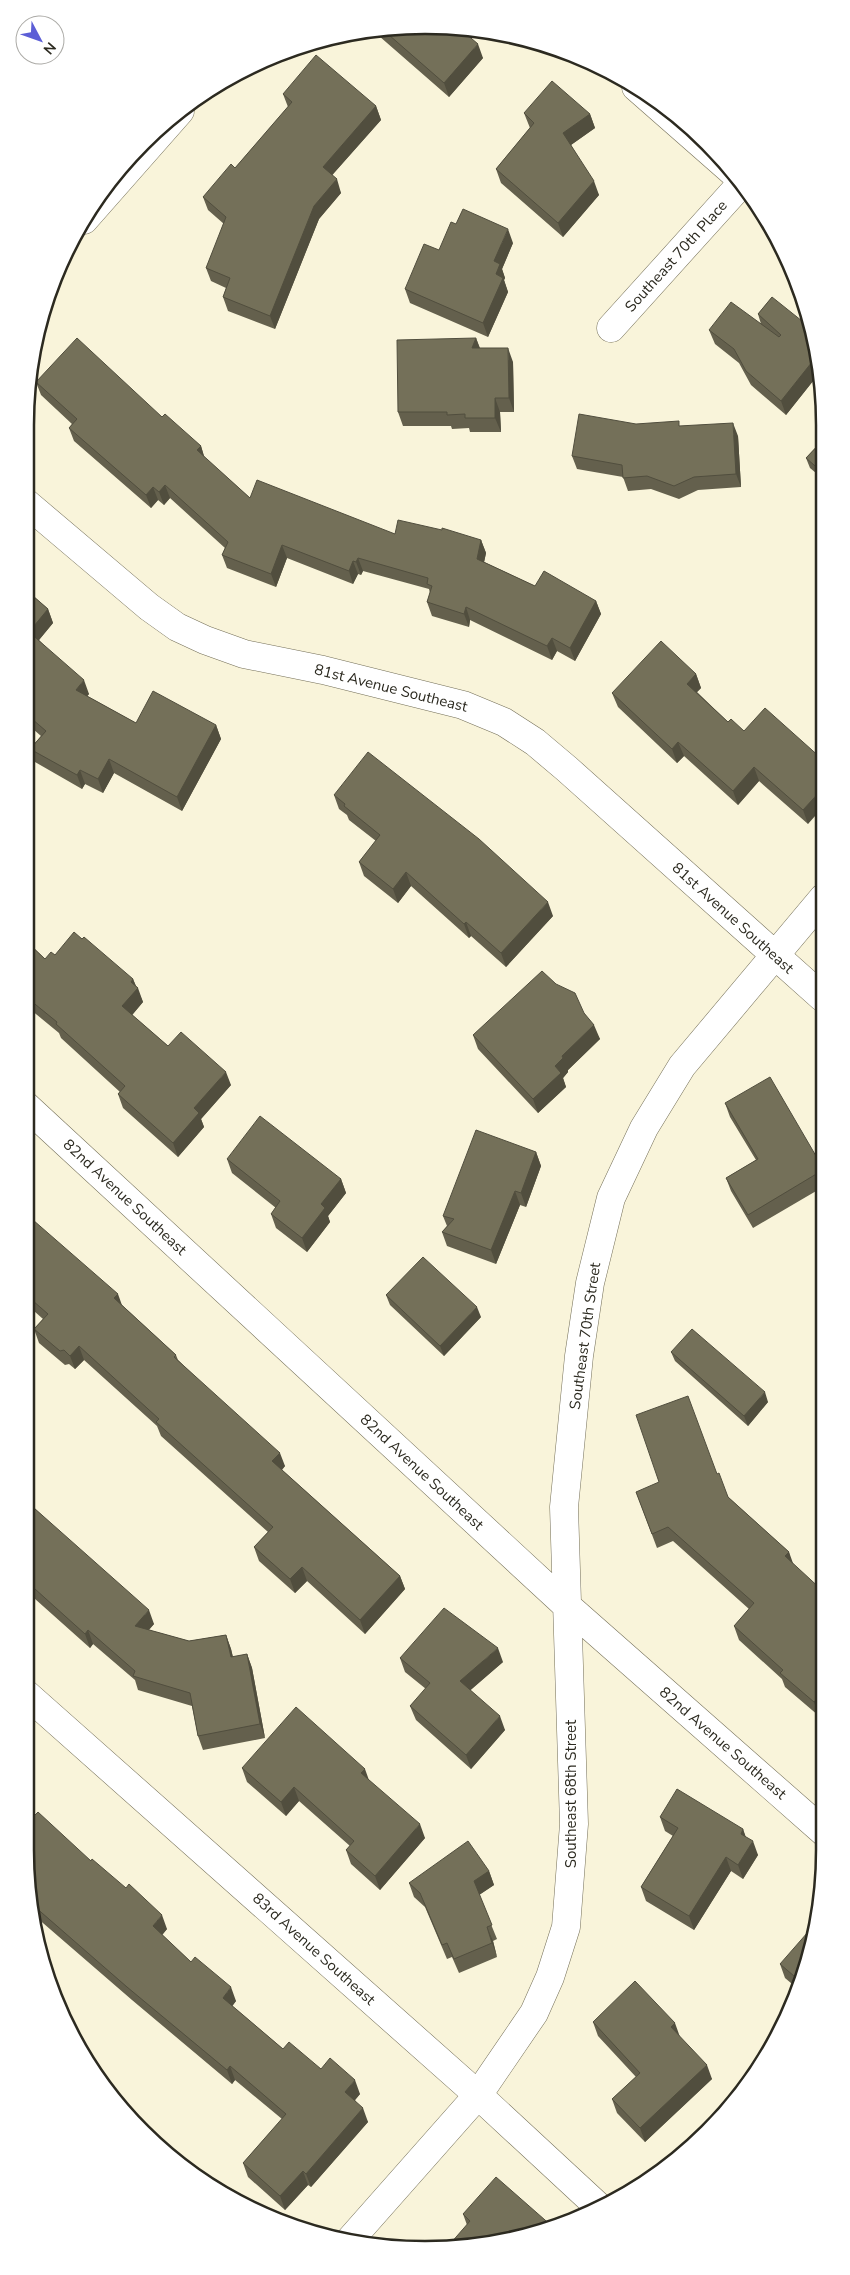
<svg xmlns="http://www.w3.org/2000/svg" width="850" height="2275" font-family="'Nunito Sans',sans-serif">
<rect width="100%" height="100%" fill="#f9f4da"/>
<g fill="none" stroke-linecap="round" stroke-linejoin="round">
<defs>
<path id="minor" d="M636,87L734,173
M84,220L180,111
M611,328L741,184
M25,502L149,607L177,627L205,640L244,654L323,670L463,705L504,722L535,742L567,769L823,998
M25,1105L566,1605L825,1833
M25,1693L478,2095L600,2208
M349,2241L478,2095L534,2013L550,1977L566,1927L574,1824L564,1507L579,1356L590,1283L611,1198L644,1128L682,1066L823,898"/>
</defs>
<!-- minor casing -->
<use href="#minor" stroke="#746f58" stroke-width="29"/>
<!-- minor -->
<use href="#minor" stroke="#fff" stroke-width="28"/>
</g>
<!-- wall -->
<path fill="#64604d" d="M451,26L483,58L449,97L371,29Z
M283,94L376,106L381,120L332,175L341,193L319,219L275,329L228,311L223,297L226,288L211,281L206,268L224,224L208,210L203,197L235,168L288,107Z
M524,113L590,114L595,128L571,145L599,195L563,237L501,183L496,169L530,128Z
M513,243L502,269L505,278L504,280L508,292L488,337L410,303L405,289L439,250Z
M772,297L822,373V379L817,376L786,415L751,385L739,363L715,344L709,330L761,324L758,314Z
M476,338L480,348L513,362L514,412H500L501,432H470L469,428L452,429L451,426H403L398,412Z
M36,382L162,417L201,446L204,457L250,498L395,534L481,540L486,553L484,562L535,586L596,601L601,614L575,661L557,651L552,660L470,620L469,627L432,616L427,602L430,593L429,589L363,571L361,575L358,574L353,584L287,558L276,587L227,568L222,555L225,548L170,498L164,505L158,500L151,508L74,441L69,428L72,424L41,395Z
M636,424L681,426L738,436L741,487L698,490L679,499L651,489L628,491L623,477L577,469L572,456Z
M822,441V478L810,468L806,458Z
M25,589L48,609L53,623L39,640L89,694L87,696L136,723L216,725L221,739L182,811L114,773L103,793L85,784L82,789L35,762L30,749L41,736L25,722Z
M696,674L701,688L697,692L728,722L744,731L822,759L808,824L759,781L738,805L684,756L677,763L618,707L612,693Z
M334,795L553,916L506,967L471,936L469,938L411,886L398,903L364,876L359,862L376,841L349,820L347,815L339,809Z
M25,940L45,959L55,955L133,979L143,1002L132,1015L168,1046L231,1085L201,1119L204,1127L178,1157L123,1108L118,1094L120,1092L61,1038L59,1033L25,1005Z
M584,1013L600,1039L568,1070V1072L563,1078L566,1087L538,1113L478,1049L473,1035Z
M725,1103L823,1168V1187L753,1228L731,1191L726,1178L756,1160L730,1117Z
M536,1152L541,1166L526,1207L520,1205L496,1264L447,1246L442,1232L447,1226L443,1216Z
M227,1159L341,1179L346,1193L328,1216L330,1222L307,1252L276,1228L271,1214L276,1208L232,1173Z
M25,1213L123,1306L176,1355L178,1360L285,1466L282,1470L400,1576L405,1589L365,1634L307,1581L295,1593L259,1561L254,1547L268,1532L161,1436L157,1426L84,1360L75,1369L69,1364L65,1365L39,1343L34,1329L43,1319L25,1303Z
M386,1295L481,1317L444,1356L390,1305Z
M671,1352L768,1402L748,1426L675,1361Z
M717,1474L728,1497L789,1552L819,1716L785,1687L782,1679L739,1640L734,1626L749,1609L673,1541L657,1548L636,1492Z
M25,1492L29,1503L154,1624L149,1630L189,1641L226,1635L231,1649L233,1657L247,1654L252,1668L265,1738L203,1750L198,1736L192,1706L138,1690L135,1680L93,1644L90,1648L25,1590Z
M400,1658L503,1662L470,1690L505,1730L471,1769L416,1720L410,1706L426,1689L405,1672Z
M242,1768L369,1780L425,1838L380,1890L351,1864L346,1850L350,1846L299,1801L286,1816L247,1782Z
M660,1817L743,1829L745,1836L758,1855L743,1879L731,1871L694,1930L646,1901L641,1887L673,1836L665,1831Z
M25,1850L167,1929L162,1935L191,1962L236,2001L232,2006L283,2049L321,2069L360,2094L355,2100L368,2122L311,2187L308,2185L285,2210L248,2177L243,2163L282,2119L235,2080L232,2084L132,2000L36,1917Z
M489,1871L494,1885L479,1895L497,1939L493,1941L497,1957L459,1973L452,1957L447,1959L425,1907L414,1897L409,1883Z
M811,1954L798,1989L785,1978L780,1964Z
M593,2022L679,2036L712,2079L645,2142L617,2113L612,2099L636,2077L598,2036Z
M463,2214L553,2227L467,2225Z"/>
<!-- shaded-wall -->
<path fill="#514e3e" d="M478,44L483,58L449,97L444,83Z
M376,106L381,120L327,181L323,167Z
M590,114L595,128L568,147L563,133Z
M337,179L341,193L319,219L275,329L270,316L314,206Z
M594,181L599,195L563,237L558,223Z
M508,229L513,243L502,269L505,278L504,280L508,292L488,337L483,323L496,274L494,261Z
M476,338L481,352L472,348Z
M508,348L513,362L514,412L509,398Z
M812,362L817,376L786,415L781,401Z
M819,363L822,373V379L816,366Z
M495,398L500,412L501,432L495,418Z
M733,423L738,436L741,487L736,474Z
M201,446L205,459L197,450Z
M165,485L170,498L164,505L159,492Z
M153,487L158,500L151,508L146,495Z
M481,540L486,553L482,572L477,559Z
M282,545L287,558L276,587L271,574Z
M358,558L363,571L361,575L356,562Z
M353,561L358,574L353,584L349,571Z
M596,601L601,614L575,661L570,648Z
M466,607L470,620L469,627L464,614Z
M48,609L53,623L34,646L29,632Z
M552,638L557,651L552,660L547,646Z
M696,674L701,688L692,697L687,684Z
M84,680L89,694L81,704L76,690Z
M216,725L221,739L182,811L177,797Z
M678,742L684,756L677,763L672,749Z
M109,759L114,773L103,793L98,779Z
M754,767L759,781L738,805L733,791Z
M80,770L85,784L82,789L77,775Z
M823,788V807L808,824L803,810Z
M406,872L411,886L398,903L393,889Z
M548,902L553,916L506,967L501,953Z
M466,922L471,936L469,938L464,924Z
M133,979L137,989L138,988L143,1002L128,1020L122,1006L131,982Z
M594,1025L600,1039L568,1070V1072L563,1078L566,1087L538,1113L533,1099L562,1056Z
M226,1072L231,1085L201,1119L204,1127L178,1157L173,1143L194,1108Z
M536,1152L541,1166L526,1207L521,1193Z
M341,1179L346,1193L328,1216L330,1222L307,1252L302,1238L321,1204Z
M515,1191L520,1205L496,1264L491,1250Z
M118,1294L123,1308L114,1298Z
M477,1307L481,1317L444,1356L440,1346Z
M79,1346L84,1360L75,1369L70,1356Z
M765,1392L768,1402L748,1426L744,1416Z
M280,1453L285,1466L277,1475L272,1461Z
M25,1492L29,1505L25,1506Z
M789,1552L794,1566L785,1556Z
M302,1567L307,1581L295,1593L290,1579Z
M400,1576L405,1589L365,1634L360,1620Z
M149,1610L154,1624L140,1639L135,1626Z
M88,1630L93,1644L90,1648L85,1634Z
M226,1635L231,1649L236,1671L231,1657Z
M498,1648L503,1662L465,1695L460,1681Z
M247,1654L252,1668L265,1738L260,1724Z
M825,1690V1709L819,1716L814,1702Z
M500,1716L505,1730L471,1769L466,1755Z
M365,1769L370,1783L361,1773Z
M294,1787L299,1801L286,1816L281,1802Z
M420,1824L425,1838L380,1890L375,1876Z
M743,1829L748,1843L741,1834Z
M753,1841L758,1855L743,1879L738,1865Z
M726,1857L731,1871L694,1930L689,1916Z
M489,1871L494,1885L479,1895L474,1881Z
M162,1915L167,1929L158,1940L153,1926Z
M487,1927L493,1941L497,1957L492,1943Z
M231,1987L236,2001L228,2012L223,1998Z
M675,2023L680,2037L671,2027Z
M707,2065L712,2079L645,2142L640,2128Z
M230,2066L235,2080L232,2084L227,2070Z
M355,2080L360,2094L350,2106L345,2092Z
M363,2108L368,2122L311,2187L306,2174Z
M303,2171L308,2185L285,2210L280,2196Z"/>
<!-- building -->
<path fill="#747059" stroke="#514e3e" d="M451,26L458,27L478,44L444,83L381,28Z
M316,55L376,106L323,167L337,179L314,206L270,316L223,297L230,278L206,268L226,217L203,197L231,164L235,168L292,102L283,94Z
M552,81L590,114L563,133L594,181L558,223L496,169L534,123L524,113Z
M463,209L508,229L494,261L500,264L496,274L503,278L483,323L405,289L424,244L439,250L451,222L456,224Z
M772,297L807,325L819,363L816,366L812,362L781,401L746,371L734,349L709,330L731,302L779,337L781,335L758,314Z
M77,338L162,417L165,414L201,446L197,450L250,498L257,480L395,534L398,520L442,530V528L481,540L477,559L535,586L544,571L596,601L570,648L552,638L547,646L466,607L464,614L427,602L432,586L427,584L428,578L358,558L356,562L353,561L349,571L282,545L271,574L222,555L228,542L165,485L159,492L153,487L146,495L69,428L77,419L36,382Z
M476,338L472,348H508L509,398H495V418H465V414L447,415V412H398L397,340Z
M579,414L636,424L679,421V426L733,423L736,474L694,477L674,486L647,476L623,478L622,465L572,456Z
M822,441V472L806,458Z
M25,589L48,609L29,632L84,680L76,690L136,723L153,691L216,725L177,797L109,759L98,779L80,770L77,775L30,749L46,731L25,713Z
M661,641L696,674L687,684L728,722L731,719L744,731L765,708L822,759L823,788L803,810L754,767L733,791L678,742L672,749L612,693Z
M368,752L479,839L548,902L501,953L466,922L464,924L406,872L393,889L359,862L380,835L344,806L345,804L334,795Z
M74,932L82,939L84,937L133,979L131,982L138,988L122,1006L168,1046L181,1032L226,1072L194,1108L199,1113L173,1143L118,1094L125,1086L56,1024L57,1022L25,996V940L45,959L51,952L55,955Z
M542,971L556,984L575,993L584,1013L594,1025L562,1056L563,1058L555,1066L561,1073L533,1099L473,1035Z
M770,1077L823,1168V1170L748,1215L726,1178L758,1159L725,1103Z
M260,1116L341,1179L321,1204L325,1208L302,1238L271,1214L280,1201L227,1159Z
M476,1130L536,1152L521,1193L515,1191L491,1250L442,1232L454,1219L443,1216Z
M25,1213L118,1294L114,1298L176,1355L174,1357L280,1453L272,1461L400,1576L360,1620L302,1567L290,1579L254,1547L273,1527L156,1422L159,1419L79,1346L70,1356L64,1350L60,1351L34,1329L48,1314L25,1294Z
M423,1257L477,1307L440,1346L386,1295Z
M692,1329L765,1392L744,1416L671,1352Z
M688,1396L717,1474L719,1473L728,1497L789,1552L785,1556L824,1592L825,1690L814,1702L780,1673L783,1670L734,1626L754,1603L668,1527L652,1534L636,1492L659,1482L636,1415Z
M25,1500L149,1610L135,1626L189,1641L226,1635L231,1657L247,1654L260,1724L198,1736L190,1693L133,1676L135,1671L88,1630L85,1634L25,1580Z
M444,1608L498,1648L460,1681L500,1716L466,1755L410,1706L430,1683L400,1658Z
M296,1707L365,1769L361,1773L420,1824L375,1876L346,1850L354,1841L294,1787L281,1802L242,1768Z
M677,1789L743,1829L741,1834L753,1841L738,1865L726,1857L689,1916L641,1887L678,1828L660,1817Z
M38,1812L91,1861L92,1859L126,1888L129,1884L162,1915L153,1926L191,1962L195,1957L231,1987L223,1998L283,2049L289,2042L321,2069L330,2058L355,2080L345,2092L363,2108L306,2174L303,2171L280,2196L243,2163L286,2114L230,2066L227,2070L127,1987L34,1906L25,1850V1819L28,1822Z
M468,1841L489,1871L474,1881L492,1925L487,1927L492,1943L454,1959L447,1943L442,1945L420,1893L409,1883Z
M815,1924L811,1954L801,1982L780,1964Z
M635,1981L675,2023L671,2027L707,2065L640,2128L612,2099L640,2073L593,2022Z
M120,2108L128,2115L127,2116L124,2114Z
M496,2177L553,2227L503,2242L450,2244L470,2221L463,2214Z"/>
<g text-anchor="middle" stroke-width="5" stroke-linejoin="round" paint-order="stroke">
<!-- street labels -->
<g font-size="15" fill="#2c2a20" stroke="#fff">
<text transform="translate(676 256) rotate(-48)" y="5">Southeast 70th Place</text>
<text transform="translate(391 688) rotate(14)" y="5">81st Avenue Southeast</text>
<text transform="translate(733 918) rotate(42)" y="5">81st Avenue Southeast</text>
<text transform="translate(125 1197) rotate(43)" y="5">82nd Avenue Southeast</text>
<text transform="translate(585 1336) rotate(-82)" y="5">Southeast 70th Street</text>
<text transform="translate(422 1472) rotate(43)" y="5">82nd Avenue Southeast</text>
<text transform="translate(723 1743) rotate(41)" y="5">82nd Avenue Southeast</text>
<text transform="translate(571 1794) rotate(-90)" y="5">Southeast 68th Street</text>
<text transform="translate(314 1949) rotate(42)" y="5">83rd Avenue Southeast</text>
</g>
</g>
<!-- crop -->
<path d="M0 0H850V2275H0ZM425 34H425A391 391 0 0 1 816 425V1850A391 391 0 0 1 425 2241H425A391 391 0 0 1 34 1850V425A391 391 0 0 1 425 34Z" fill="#fff" fill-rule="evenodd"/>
<path fill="none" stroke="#2c2a20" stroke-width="2.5" d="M425 34H425A391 391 0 0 1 816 425V1850A391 391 0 0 1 425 2241H425A391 391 0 0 1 34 1850V425A391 391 0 0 1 425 34Z"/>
<!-- north arrow -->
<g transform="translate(40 40) rotate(131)"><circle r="24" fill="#ffffff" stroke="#abaaa6"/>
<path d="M0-4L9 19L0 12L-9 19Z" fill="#5c5ed6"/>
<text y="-8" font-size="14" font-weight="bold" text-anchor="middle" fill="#2c2a20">N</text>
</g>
</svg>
